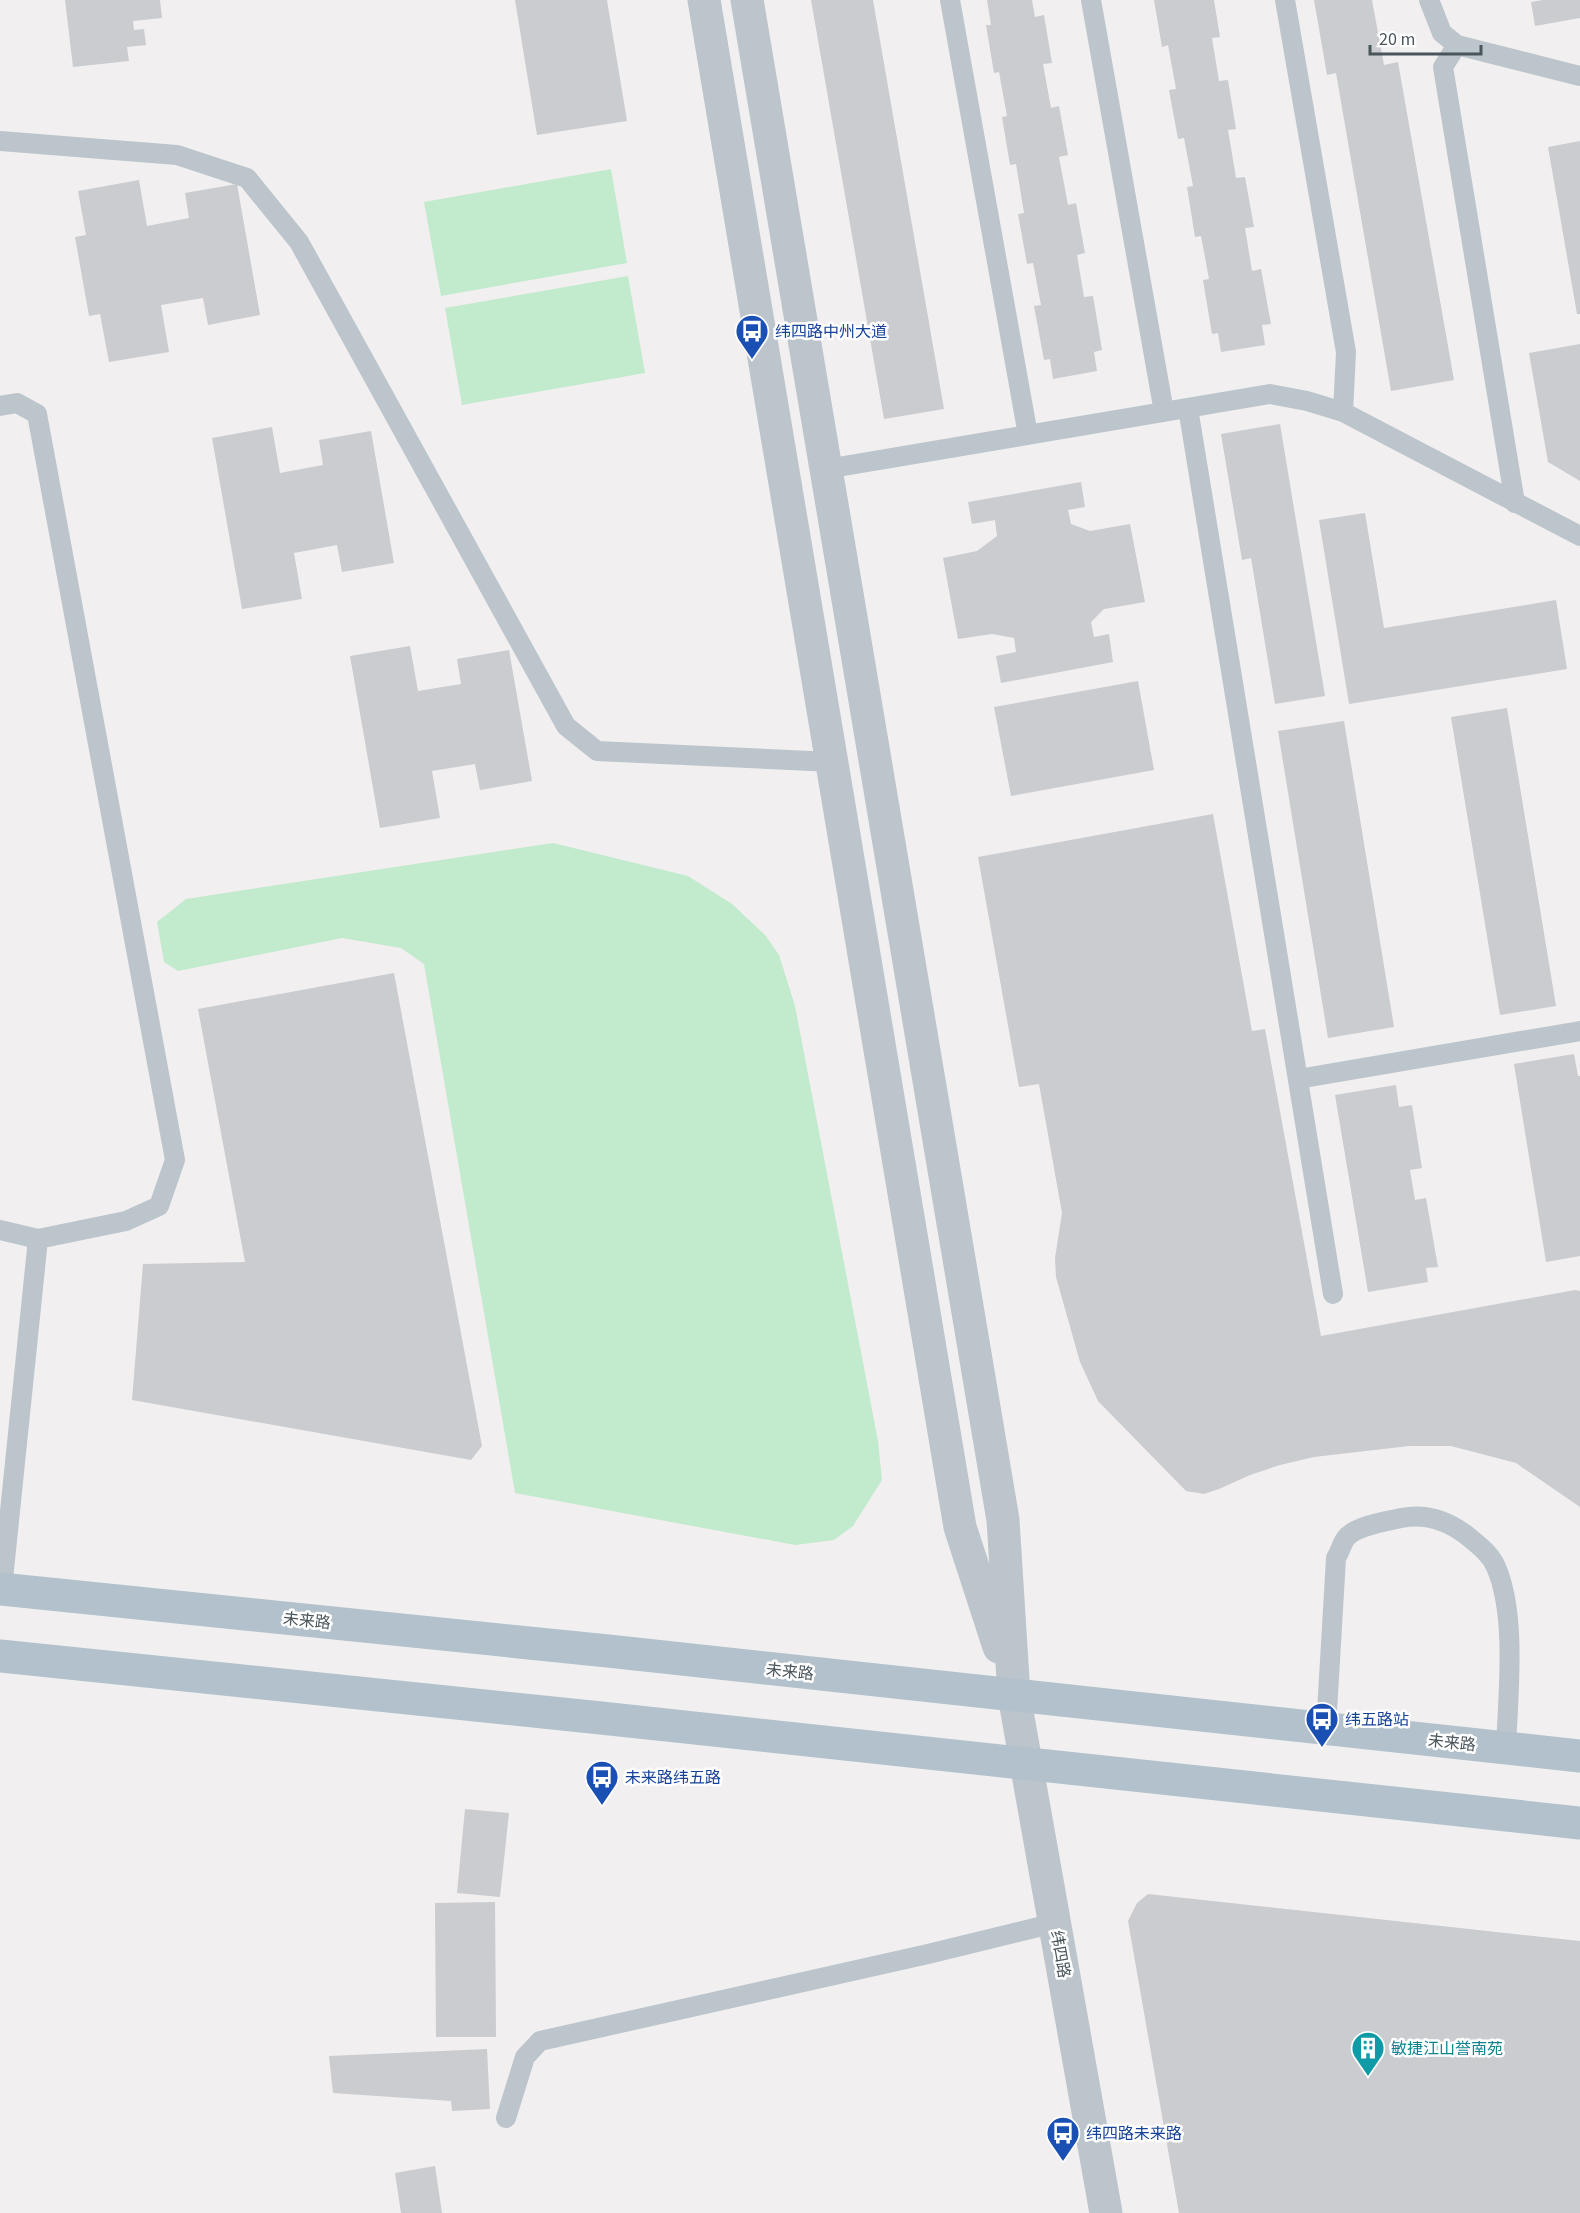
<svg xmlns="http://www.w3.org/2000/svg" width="1580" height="2213" font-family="'Source Sans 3','Noto Sans SC',sans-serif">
<rect width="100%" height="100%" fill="#f1eff0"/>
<!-- green -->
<path fill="#c2eacd" d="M611,169L627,263L441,296L424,202Z
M628,276L645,373L462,405L445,308Z
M553,843L688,876L732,904L766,936L779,955L795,1006L878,1441L882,1480L853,1526L834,1540L795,1545L515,1493L424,964L401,948L342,938L178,971L164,962L157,922L186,899Z"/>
<!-- building -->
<path fill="#caccd0" d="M65,0H160L162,18L133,21L134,30L144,29L146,45L127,47L129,61L73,67Z
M515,0H607L627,121L537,135Z
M811,0H873L944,409L884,419Z
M987,0H1032L1035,17L1044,15L1052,63L1043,64L1051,108L1059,106L1068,155L1059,157L1068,205L1076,203L1085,253L1077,255L1084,297L1093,296L1102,350L1094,352L1097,371L1053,379L1050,359L1044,360L1034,306L1041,305L1033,263L1027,264L1018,214L1024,213L1016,164L1010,165L1002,117L1007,116L999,72L994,73L986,25H991Z
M1154,0H1214L1220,37L1212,38L1219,81L1228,80L1236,129L1228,130L1236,178L1245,177L1254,227L1245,228L1252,271L1261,269L1271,324L1262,325L1265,345L1221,352L1218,333L1212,334L1203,280L1209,279L1201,236L1195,237L1187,187L1193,186L1184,138L1178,139L1169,90L1176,89L1168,45L1162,47Z
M1314,0H1372L1384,65L1398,62L1454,380L1391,391L1336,73L1327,75Z
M1543,0H1580V18L1535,26L1531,2Z
M1580,141V314H1577L1548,147Z
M139,180L147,226L189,218L185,193L237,184L260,315L208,325L203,298L161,305L169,352L109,362L100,314L89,316L75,237L86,235L78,191Z
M1580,344V481L1548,462L1529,353Z
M1280,424L1325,696L1275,704L1251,558L1242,560L1221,434Z
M272,427L280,473L323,465L319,440L371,431L394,563L342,572L337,545L294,553L302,599L242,609L212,438Z
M1081,482L1085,507L1068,510L1071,524L1090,531L1130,524L1145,602L1104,609L1091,622L1094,637L1109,634L1113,662L1001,683L996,656L1016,652L1014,638L992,634L958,639L943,558L977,551L997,536L995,520L972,524L968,502Z
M1365,513L1384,628L1556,600L1567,669L1349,704L1319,520Z
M410,646L418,691L461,684L457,659L509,650L532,781L480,790L475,764L432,771L440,818L380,828L350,656Z
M1138,681L1154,770L1011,796L994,707Z
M1507,708L1556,1006L1500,1015L1451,717Z
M1344,721L1394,1027L1328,1038L1278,731Z
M1213,814L1252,1031L1265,1029L1321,1336L1575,1290L1580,1291V1507L1516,1463L1451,1446H1409L1314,1457L1280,1465L1250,1475L1219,1489L1204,1494L1186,1491L1098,1401L1080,1362L1056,1277L1055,1258L1062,1213L1039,1084L1019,1087L978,857Z
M394,973L482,1446L471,1460L132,1400L143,1264L245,1262L198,1009Z
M1574,1054L1578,1076H1580V1256L1546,1262L1514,1064Z
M1396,1085L1399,1107L1412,1105L1422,1168L1410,1170L1415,1200L1426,1198L1438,1267L1426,1268L1428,1282L1368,1292L1335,1095Z
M465,1809L509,1813L500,1897L457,1893Z
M1148,1894L1580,1941V2213H1179L1128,1921L1137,1903Z
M495,1902L496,2037H436L435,1903Z
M487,2049L490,2109L452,2111L451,2101L333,2093L329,2056Z
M435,2166L442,2213H401L395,2173Z"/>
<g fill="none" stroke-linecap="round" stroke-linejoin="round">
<!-- service -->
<path stroke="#bcc5cb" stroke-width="20" d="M950,0L1028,435
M1091,0L1164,412
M1285,0L1346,352L1343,412
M1429,0L1442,33L1457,45L1580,76
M1457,45L1443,67L1515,503
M0,141L177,155L247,178L299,242L566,726L597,751L832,762
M0,406L17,403L37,414L175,1160L159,1206L126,1221L38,1239L0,1230
M1188,408L1333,1294
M826,469L1270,394L1307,401L1343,412L1580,536
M1298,1079L1580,1031
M2,1589L38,1239
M1326,1729L1336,1558C1340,1552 1342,1543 1346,1538C1355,1526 1387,1521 1401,1518C1425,1513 1446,1520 1465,1534C1477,1544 1490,1553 1496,1567C1517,1615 1508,1696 1506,1748
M506,2118L525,2057L540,2041L928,1954L1055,1923"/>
<!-- tertiary -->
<path stroke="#bcc5cb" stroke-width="33" d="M704,0L960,1527L999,1647
M747,0L1003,1520L1014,1695L1106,2213"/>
<!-- primary -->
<path stroke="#b2c1cb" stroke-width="33" d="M0,1589L608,1651L1580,1756
M0,1656L601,1718L1580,1823"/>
</g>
<!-- icons -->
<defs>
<symbol id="bus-pin" viewBox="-11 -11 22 30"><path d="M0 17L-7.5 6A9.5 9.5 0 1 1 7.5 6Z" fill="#1a4fb4" stroke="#fff"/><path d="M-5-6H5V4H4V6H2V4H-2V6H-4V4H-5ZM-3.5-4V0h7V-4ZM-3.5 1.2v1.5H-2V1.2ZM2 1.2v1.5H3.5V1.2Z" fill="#fff"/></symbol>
<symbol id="building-pin" viewBox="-11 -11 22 30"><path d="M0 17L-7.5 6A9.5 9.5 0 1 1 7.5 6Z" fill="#0f9aa8" stroke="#fff"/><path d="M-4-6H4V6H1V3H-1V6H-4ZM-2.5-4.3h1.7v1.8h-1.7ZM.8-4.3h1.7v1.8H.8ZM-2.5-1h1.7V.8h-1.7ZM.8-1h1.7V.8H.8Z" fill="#fff"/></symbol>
</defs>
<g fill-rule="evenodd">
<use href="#bus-pin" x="733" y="312" width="38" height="52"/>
<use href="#bus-pin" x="1303" y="1700" width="38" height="52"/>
<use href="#bus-pin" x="583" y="1758" width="38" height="52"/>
<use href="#building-pin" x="1349" y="2029" width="38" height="52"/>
<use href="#bus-pin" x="1044" y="2114" width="38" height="52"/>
</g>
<g text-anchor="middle" stroke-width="5" stroke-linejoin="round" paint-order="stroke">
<!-- transit labels -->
<g font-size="16" fill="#164399" stroke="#fff" text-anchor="start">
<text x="775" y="337">纬四路中州大道</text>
<text x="1345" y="1725">纬五路站</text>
<text x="625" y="1783">未来路纬五路</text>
<text x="1086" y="2139">纬四路未来路</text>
</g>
<!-- street labels -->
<g font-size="16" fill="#49545b" stroke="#fff">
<text transform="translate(307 1620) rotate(6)" y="6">未来路</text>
<text transform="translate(790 1671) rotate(6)" y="6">未来路</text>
<text transform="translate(1452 1742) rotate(6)" y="6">未来路</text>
<text transform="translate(1061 1954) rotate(80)" y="6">纬四路</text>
</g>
<!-- culture labels -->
<g font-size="16" fill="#0d838f" stroke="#fff" text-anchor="start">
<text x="1391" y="2054">敏捷江山誉南苑</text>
</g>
</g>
<!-- scale -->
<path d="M1370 45v9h111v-9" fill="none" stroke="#49545b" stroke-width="3"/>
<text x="1379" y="45" font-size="18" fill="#49545b" stroke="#ffffff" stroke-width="4.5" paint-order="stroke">20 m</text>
</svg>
